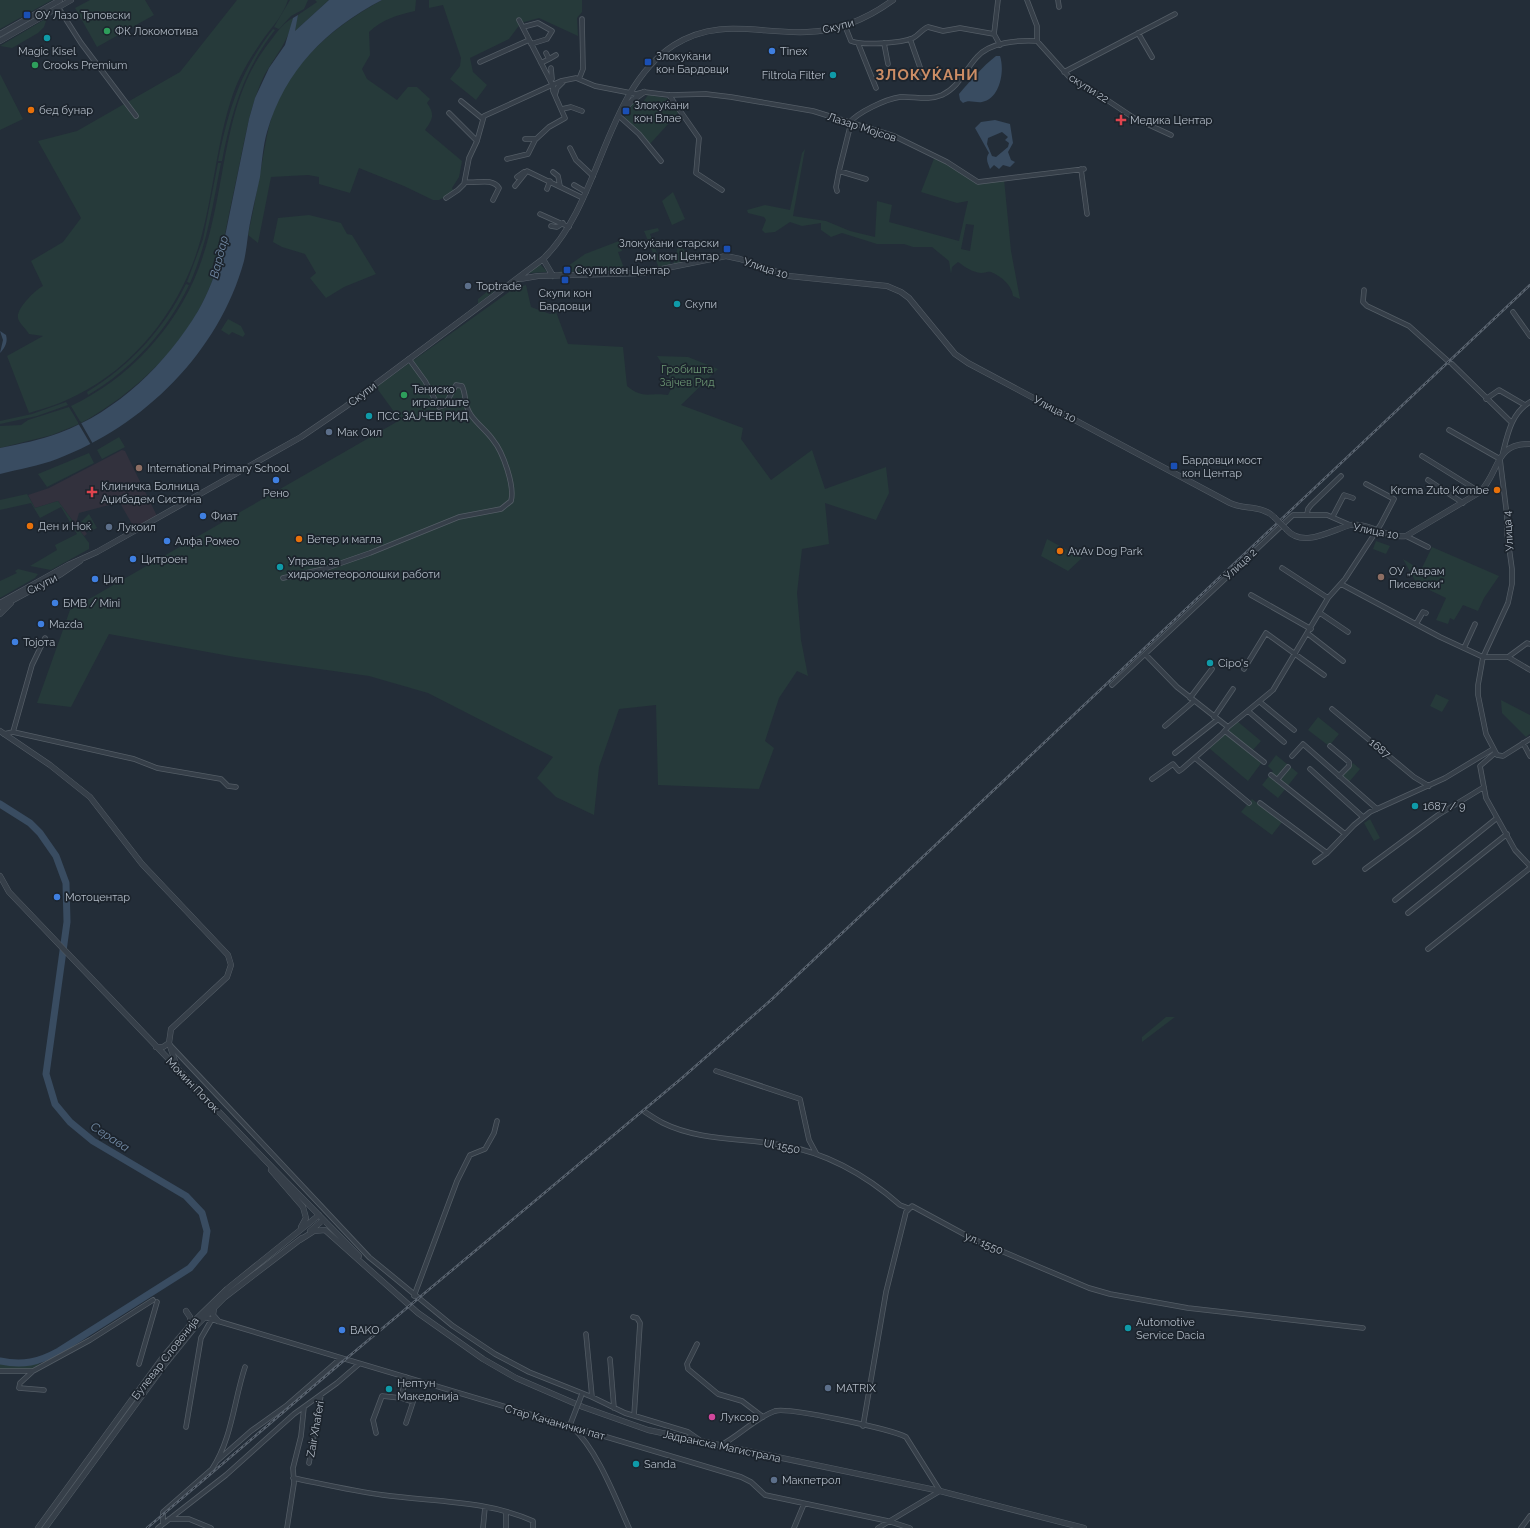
<svg xmlns="http://www.w3.org/2000/svg" width="1530" height="1528" font-family="Raleway,sans-serif">
<rect width="100%" height="100%" fill="#232d38"/>
<!-- medical -->
<path fill="#32313d" d="M122,450L125,451L157,516L137,527L132,524L120,503L114,502L109,505L79,513L77,520L87,534L84,536L58,501L35,508L28,495L49,488Z"/>
<!-- green -->
<path fill="#263a3a" fill-rule="evenodd" d="M0,0H52L0,29Z
M90,0H145L154,15L97,47L75,8Z
M237,0H288C283,15 273,26 264,38C252,55 240,74 233,94C217,140 214,191 201,238C184,303 138,365 77,395C62,403 46,408 29,413L7,356L43,336L29,334C26,329 19,323 18,318C16,309 35,290 43,286L31,261L63,242L81,218L38,141L77,131L180,72Z
M290,0H308L304,9L291,16L279,29L274,27Z
M315,0H329L294,32L298,15L317,2Z
M382,0H416L415,11C397,15 383,19 369,32L370,55L362,69L367,79L397,100L408,87H417L430,99L427,103C435,114 433,119 425,130L462,161L459,177L452,188L454,192L439,200H433L404,186L359,168L350,193L319,184V177L308,175L271,177L258,243L248,235C252,216 256,197 259,178C265,151 267,121 280,96C301,54 341,22 382,0Z
M429,0H582V12L577,18L578,36L539,18L521,23L509,39L470,58L473,72L487,85L476,100L450,79L460,66L461,58L443,5L429,8Z
M47,18L44,27L38,33L12,48L0,46Z
M293,18C288,44 275,55 263,78C257,91 253,105 249,119C242,150 236,182 229,214C224,238 220,261 211,284C188,343 136,393 81,423L71,406C128,379 175,329 198,270C210,239 216,206 222,173C230,130 238,85 265,48C273,38 281,24 293,18Z
M273,29L275,30C244,69 231,113 222,161H218C229,108 240,72 273,29Z
M0,74L23,119L0,130Z
M648,95L667,98L679,112L649,145L623,120L633,102L640,106Z
M805,149L793,216L826,221L850,231L875,237L877,201L892,205L889,222L959,241L968,201L957,203L921,192L935,156L978,182L1004,179L1011,251L1020,299L1013,296C1012,285 1001,276 991,272C987,271 985,273 981,273C972,272 965,267 958,262L952,267L951,274L949,261L932,247H913L904,244H877L842,233L831,237L821,230V223L802,226L790,222L775,232L765,233L762,230L766,220L764,217L748,213L747,210L765,205L790,210L802,153ZM966,224L974,225L970,251L961,249Z
M218,163H221C213,204 207,245 190,283L187,282L203,239Z
M673,192L685,219L672,225L662,201Z
M309,215L341,223L347,234L352,235L376,274L344,287L326,298L310,278L316,273L305,254L282,247L273,242L278,218Z
M658,228L659,231L650,234L658,256L667,254L671,265L659,268L644,231Z
M619,241L622,251L618,252L625,271L558,273L585,254Z
M679,243L690,259L673,265Z
M541,265L547,272L529,273L539,265Z
M186,284L189,285C167,331 132,369 88,395L87,392C130,366 164,329 186,284Z
M526,285L531,307L550,314L556,312L568,344L623,347L627,386C644,400 649,392 668,395L672,387L667,371L657,356L688,357L718,369L681,405L743,428L741,439L771,480L812,450L825,489L886,467L889,493L876,520L825,503L829,544L802,549L797,593L801,640L808,676L797,671L779,698L765,741L774,748L759,789L658,785L656,705L619,709L599,767L594,815L556,797L537,778L553,757L428,693L369,676L235,657L109,634L71,707L37,703L70,610L400,420L376,387L513,289Z
M488,291H495L478,304V299Z
M228,319L241,326L245,334L243,337L232,332L229,335L221,330Z
M66,402L68,405L37,416L0,424V421L32,414Z
M69,407L79,424L52,435L0,448V426L21,425L28,420Z
M119,437L125,447L102,459L97,450Z
M89,453L94,463L47,487L38,474Z
M27,494L35,508L58,501L89,543V549L51,570L30,566L57,550L55,545L77,534L61,507L40,518L31,503L0,510V500Z
M89,514L97,528L89,532L81,522Z
M1047,539L1082,558L1068,571L1041,556Z
M1376,541L1390,546L1386,554L1373,549Z
M1432,547L1499,576L1484,598L1478,611L1463,605L1454,620L1450,618L1448,624L1436,620L1446,598L1417,584L1403,559L1421,570Z
M18,569L38,574L35,578L0,598V581L17,573L15,571Z
M1436,694L1449,700L1442,712L1430,706Z
M1501,700L1530,715V734L1526,737L1502,713Z
M1318,717L1339,734L1329,746L1308,730Z
M1237,721L1261,741L1252,751L1227,732L1228,729Z
M1226,733L1262,762L1248,781L1209,748Z
M1276,755L1298,773L1278,798L1262,785L1273,771L1268,766Z
M1353,763L1360,769L1349,782L1342,776Z
M1252,799L1282,822L1272,835L1241,812Z
M1370,819L1380,838L1374,841L1364,823Z
M1166,1017H1175L1142,1042V1037Z
M43,1359L33,1371H0V1361L28,1363Z"/>
<!-- water -->
<path fill="#394c61" fill-rule="evenodd" d="M329,0H382C326,29 285,70 267,132C263,146 262,162 260,177C256,196 251,215 248,235C247,243 246,252 244,261C219,352 144,426 57,459C39,466 19,469 0,474V448C20,444 40,440 59,433C117,412 167,363 198,311C209,292 216,272 222,251L249,119L255,98L269,68L285,45L293,18L298,15L295,31Z
M996,56H1000C1005,71 1000,99 982,102C975,103 969,99 963,103L960,100L959,94C971,80 982,67 996,56Z
M995,120L1010,124L1013,143L1008,152L1011,160L1015,162L1010,167L1003,165L999,169L994,165L990,169C988,163 985,159 989,153L975,128L981,122ZM1002,132L1008,137L1005,140L1009,143L1008,147L996,157L992,156L987,144L988,138Z
M0,331L6,335C8,342 5,348 0,353L3,340Z"/>
<!-- pier -->
<path fill="#232d38" d="M80,421L93,444L91,445L78,423Z"/>
<g fill="none" stroke-linecap="round" stroke-linejoin="round">
<!-- river -->
<path stroke="#394c61" stroke-width="7" d="M0,804L30,823L40,833L56,856L66,883L67,922L46,1074L55,1104L70,1122L93,1141L186,1196L202,1213L207,1231L204,1251L190,1268L59,1351C39,1362 23,1366 0,1361"/>
<defs>
<path id="minor" d="M998,0L994,34L1000,45
M1027,0L1037,26V41
M1058,0L1059,7
M58,7L81,43L136,116
M845,26L851,41C863,46 901,43 913,38C919,35 922,29 928,27L943,31L960,28L994,34
M523,27L538,23L552,31L547,39L531,44
M1138,33L1152,57
M910,39L922,73
M858,43L876,88
M884,43L888,64
M549,59L556,55
M480,62L529,40
M541,63L549,59L546,53
M551,68L552,79
M1064,72L1175,14
M579,79L583,69L582,19
M555,95L557,88L563,82
M669,95L699,138L696,173L722,190
M461,101L483,119
M562,109L571,107L582,111
M449,113L477,141
M619,116L639,134L661,161
M849,123C858,112 886,99 900,97C914,96 928,101 942,95C959,87 965,70 977,57C990,42 1018,40 1037,41L1071,79L1101,96L1134,118L1171,135
M851,123L839,171L866,179
M525,139H536
M570,148L576,160L593,176
M507,159L528,154L535,140L549,127L565,118L553,91V86L519,20
M1081,169L1087,214
M553,172L558,176L560,186
M517,177L524,172
M465,182C476,184 492,177 499,188L493,200
M574,185L586,192
M515,186L527,171L583,198
M547,189L550,181
M837,191L836,187L839,171
M446,198L458,190L464,184L469,158L477,141L484,116L561,81L576,78L595,86L636,94L644,92L669,95L706,94L731,97L813,111L894,136L947,162L978,182L1084,169
M540,214L569,227
M551,226L557,227L563,223
M1364,290L1363,302L1367,306L1409,326L1449,362
M1513,312L1530,336
M1452,364L1511,422
M1486,399L1499,390L1525,405
M1449,430L1500,459L1507,516V533L1512,569V584L1508,603L1483,657L1478,685V695L1486,734L1497,755L1503,756L1530,739
M1503,452C1508,432 1512,413 1530,402
M1422,456L1480,492
M1428,480L1463,503
M1307,514L1308,509L1311,505L1341,476
M1333,516L1344,495L1353,498
M1406,536L1428,547
M1282,568L1328,598
M283,578L324,569L370,553L459,517L501,509L511,501C515,486 503,452 493,440C487,431 477,424 471,415C463,404 467,396 462,386L456,385L445,405L439,407L425,381L409,359
M1341,584L1440,637L1483,657H1508L1530,670
M1251,595L1311,629
M1320,613L1348,632
M1416,624L1423,612L1426,613
M1307,633L1343,661
M1464,648L1475,624
M1145,654L1177,687L1228,727
M1508,657L1527,643L1530,644
M1244,669L1266,633L1324,675
M1112,685L1293,515H1327L1350,525
M1190,698L1212,669
M1260,702L1294,730
M1332,709L1414,777L1429,786
M1248,711L1284,742
M1214,717L1233,689
M1165,726L1194,701
M1225,731L1264,762
M13,732L134,759L157,768L221,779L228,786L236,787
M4,734L13,732L32,665L45,638
M1523,743L1530,756
M1330,746L1349,762V766L1339,776
M1175,753L1217,720
M1495,753L1480,766L1486,798L1515,850L1530,866
M1292,756L1303,744L1377,809
M1195,758L1249,803
M1310,769L1363,817
M1271,775L1345,834
M1152,779L1173,764L1179,771L1182,769L1222,734L1228,727L1273,690L1328,598L1345,579L1381,524L1394,499L1366,484
M1277,780L1288,767
M1260,803L1327,853
M1315,862L1327,853L1354,825L1370,812L1445,778L1493,749
M1365,869L1438,815L1484,787
M1395,900L1497,818
M1408,913L1507,834
M1428,949L1530,868
M170,1045L369,1257L453,1326L495,1354L529,1372L592,1397L625,1413L688,1432L701,1441
M716,1071L800,1099L809,1140L816,1153
M645,1112C651,1116 657,1120 663,1123C699,1141 744,1138 782,1145C827,1153 866,1175 900,1205L908,1208
M414,1296L457,1181L470,1155L485,1149L494,1133L497,1121
M204,1317L741,1477L751,1482L765,1495L888,1521L910,1528
M633,1317L637,1318L640,1323L634,1416
M586,1334L592,1397
M697,1344L687,1364L688,1369L718,1394L742,1401L763,1417
M610,1359L614,1408
M139,1364L157,1302
M0,1371H33L90,1340L153,1300
M32,1372L20,1383L19,1388L44,1390
M401,1398L406,1377
M863,1426L886,1292L906,1212L912,1206L973,1239L1089,1288L1110,1294L1188,1308L1363,1328
M186,1427L201,1338L212,1319
M572,1427C597,1449 615,1497 629,1528
M376,1433L373,1420L382,1396L401,1398L413,1402L406,1423
M721,1445C739,1436 755,1418 775,1411C788,1407 891,1429 906,1437L940,1491L878,1528
M217,1461L251,1431L286,1406L340,1359
M309,1463L321,1395
M293,1478C323,1484 353,1491 383,1495C433,1502 486,1500 533,1521V1528
M169,1519H189L211,1528
M163,1524V1512L212,1469C232,1439 234,1400 245,1367
M158,1528L226,1475L294,1414L337,1383L359,1364
M287,1528L294,1483L293,1468L301,1436L304,1407
M483,1528L485,1507
M506,1528V1513
M794,1528L804,1504
M1521,1528L1530,1516"/>
<path id="tertiary" d="M0,34L60,0
M0,41L71,0
M625,108L633,100L644,92
M543,259L553,276
M520,279L538,276L642,273L726,256L740,259L789,276L887,286L901,292L909,298L955,354L968,363L1230,503C1245,510 1262,505 1274,517
M1287,530C1303,548 1330,531 1350,525C1369,522 1387,539 1406,536L1480,492C1500,472 1494,443 1530,444
M0,603L68,565L97,552L301,437L345,407L543,259C602,202 604,90 674,45C718,17 759,34 807,32C840,31 867,19 893,0
M0,607L61,574L80,561
M0,614L11,603
M0,731L50,765L90,797L142,864L228,955L231,965L227,977L171,1029L169,1043L177,1067
M0,876L9,892L265,1160L359,1256
M156,1047H163L169,1043
M271,1170L303,1207L306,1218L301,1227
M310,1231L323,1220
M300,1240L314,1231L325,1230L418,1313L483,1359L516,1378L583,1407L648,1430L940,1491L1084,1528
M214,1308L213,1315L218,1321
M186,1311L190,1317L191,1324
M38,1528L163,1357L191,1324L227,1289L319,1215
M45,1528L166,1363L195,1327L225,1297L302,1238"/>
</defs>
<!-- minor casing -->
<use href="#minor" stroke="#545d66" stroke-width="5.5"/>
<!-- tertiary casing -->
<use href="#tertiary" stroke="#545d66" stroke-width="6"/>
<!-- minor -->
<use href="#minor" stroke="#363f49" stroke-width="4"/>
<!-- tertiary -->
<use href="#tertiary" stroke="#363f49" stroke-width="5"/>
<defs>
<path id="rail" d="M147,1528L341,1363L682,1078L771,1000L1530,285"/>
</defs>
<!-- rail casing -->
<use href="#rail" stroke="#59636f" stroke-width="2.5"/>
<!-- rail -->
<use href="#rail" stroke="#1c242d" stroke-width="1" stroke-dasharray="3" stroke-linecap="butt"/>
<defs>
<path id="minor-bridge" d="M570,1425L582,1394"/>
<path id="tertiary-bridge" d="M1274,517L1287,530"/>
</defs>
<!-- minor-bridge casing -->
<use href="#minor-bridge" stroke="#545d66" stroke-width="5.5" stroke-linecap="butt"/>
<!-- tertiary-bridge casing -->
<use href="#tertiary-bridge" stroke="#545d66" stroke-width="6" stroke-linecap="butt"/>
<!-- minor-bridge -->
<use href="#minor-bridge" stroke="#363f49" stroke-width="4"/>
<!-- tertiary-bridge -->
<use href="#tertiary-bridge" stroke="#363f49" stroke-width="5"/>
</g>
<!-- markers -->
<g fill="#1a4fb4" stroke="#1c242d" stroke-width="1.5">
<rect x="23" y="11" width="8" height="8" rx="2"/>
<rect x="644" y="58" width="8" height="8" rx="2"/>
<rect x="622" y="107" width="8" height="8" rx="2"/>
<rect x="723" y="245" width="8" height="8" rx="2"/>
<rect x="563" y="266" width="8" height="8" rx="2"/>
<rect x="561" y="276" width="8" height="8" rx="2"/>
<rect x="1170" y="462" width="8" height="8" rx="2"/>
</g>
<g fill="#2e9e5b" stroke="#1c242d" stroke-width="1.5">
<circle cx="107" cy="31" r="4"/>
<circle cx="35" cy="65" r="4"/>
<circle cx="404" cy="395" r="4"/>
</g>
<g fill="#0f9aa8" stroke="#1c242d" stroke-width="1.5">
<circle cx="47" cy="38" r="4"/>
<circle cx="833" cy="75" r="4"/>
<circle cx="677" cy="304" r="4"/>
<circle cx="369" cy="416" r="4"/>
<circle cx="280" cy="567" r="4"/>
<circle cx="1210" cy="663" r="4"/>
<circle cx="1415" cy="806" r="4"/>
<circle cx="1128" cy="1328" r="4"/>
<circle cx="389" cy="1389" r="4"/>
<circle cx="636" cy="1464" r="4"/>
</g>
<g fill="#3f7fe0" stroke="#1c242d" stroke-width="1.5">
<circle cx="772" cy="51" r="4"/>
<circle cx="276" cy="480" r="4"/>
<circle cx="203" cy="516" r="4"/>
<circle cx="167" cy="541" r="4"/>
<circle cx="133" cy="559" r="4"/>
<circle cx="95" cy="579" r="4"/>
<circle cx="55" cy="603" r="4"/>
<circle cx="41" cy="624" r="4"/>
<circle cx="15" cy="642" r="4"/>
<circle cx="57" cy="897" r="4"/>
<circle cx="342" cy="1330" r="4"/>
</g>
<g fill="#e8710a" stroke="#1c242d" stroke-width="1.5">
<circle cx="31" cy="110" r="4"/>
<circle cx="1497" cy="490" r="4"/>
<circle cx="30" cy="526" r="4"/>
<circle cx="299" cy="539" r="4"/>
<circle cx="1060" cy="551" r="4"/>
</g>
<g fill="#e0444e" stroke="#1c242d" stroke-width="1.5">
<path d="M1119 114h4v4h4v4h-4v4h-4v-4h-4v-4h4z"/>
<path d="M90 486h4v4h4v4h-4v4h-4v-4h-4v-4h4z"/>
</g>
<g fill="#5c6f8a" stroke="#1c242d" stroke-width="1.5">
<circle cx="468" cy="286" r="4"/>
<circle cx="329" cy="432" r="4"/>
<circle cx="109" cy="527" r="4"/>
<circle cx="828" cy="1388" r="4"/>
<circle cx="774" cy="1480" r="4"/>
</g>
<g fill="#8d6e63" stroke="#1c242d" stroke-width="1.5">
<circle cx="139" cy="468" r="4"/>
<circle cx="1381" cy="577" r="4"/>
</g>
<circle fill="#d1479c" stroke="#1c242d" stroke-width="1.5" cx="712" cy="1417" r="4"/>
<g text-anchor="middle" stroke-width="3.5" stroke-linejoin="round" paint-order="stroke">
<!-- poi labels -->
<g font-size="11" fill="#b1bac5" stroke="#1c242d" text-anchor="start">
<text x="35" y="19">ОУ Лазо Трповски</text>
<text x="115" y="35">ФК Локомотива</text>
<text x="47" y="55" text-anchor="middle">Magic Kisel</text>
<text x="780" y="55">Tinex</text>
<text x="656" y="60">Злокуќани<tspan x="656" dy="13">кон Бардовци</tspan></text>
<text x="43" y="69">Crooks Premium</text>
<text x="825" y="79" text-anchor="end">Filtrola Filter</text>
<text x="634" y="109">Злокуќани<tspan x="634" dy="13">кон Влае</tspan></text>
<text x="39" y="114">бед бунар</text>
<text x="1130" y="124">Медика Центар</text>
<text x="719" y="247" text-anchor="end">Злокуќани старски<tspan x="719" dy="13">дом кон Центар</tspan></text>
<text x="575" y="274">Скупи кон Центар</text>
<text x="476" y="290">Toptrade</text>
<text x="565" y="297" text-anchor="middle">Скупи кон<tspan x="565" dy="13">Бардовци</tspan></text>
<text x="685" y="308">Скупи</text>
<text x="412" y="393">Тениско<tspan x="412" dy="13">игралиште</tspan></text>
<text x="377" y="420">ПСС ЗАЈЧЕВ РИД</text>
<text x="337" y="436">Мак Оил</text>
<text x="1182" y="464">Бардовци мост<tspan x="1182" dy="13">кон Центар</tspan></text>
<text x="147" y="472">International Primary School</text>
<text x="101" y="490">Клиничка Болница<tspan x="101" dy="13">Аџибадем Систина</tspan></text>
<text x="1489" y="494" text-anchor="end">Krcma Zuto Kombe</text>
<text x="276" y="497" text-anchor="middle">Рено</text>
<text x="211" y="520">Фиат</text>
<text x="38" y="530">Ден и Ноќ</text>
<text x="117" y="531">Лукоил</text>
<text x="307" y="543">Ветер и магла</text>
<text x="175" y="545">Алфа Ромео</text>
<text x="1068" y="555">AvAv Dog Park</text>
<text x="141" y="563">Цитроен</text>
<text x="288" y="565">Управа за<tspan x="288" dy="13">хидрометеоролошки работи</tspan></text>
<text x="1389" y="575">ОУ „Аврам<tspan x="1389" dy="13">Писевски“</tspan></text>
<text x="103" y="583">Џип</text>
<text x="63" y="607">БМВ / Mini</text>
<text x="49" y="628">Mazda</text>
<text x="23" y="646">Тојота</text>
<text x="1218" y="667">Cipo's</text>
<text x="1423" y="810">1687 / 9</text>
<text x="65" y="901">Мотоцентар</text>
<text x="1136" y="1326">Automotive<tspan x="1136" dy="13">Service Dacia</tspan></text>
<text x="350" y="1334">BAKO</text>
<text x="397" y="1387">Нептун<tspan x="397" dy="13">Македонија</tspan></text>
<text x="836" y="1392">MATRIX</text>
<text x="720" y="1421">Луксор</text>
<text x="644" y="1468">Sanda</text>
<text x="782" y="1484">Макпетрол</text>
</g>
<!-- street labels -->
<g font-size="11" fill="#b1bac5" stroke="#1c242d">
<text transform="translate(838 26) rotate(-14)" y="4">Скупи</text>
<text transform="translate(1089 88) rotate(32)" y="4">скупи 22</text>
<text transform="translate(862 127) rotate(18)" y="4">Лазар Мојсов</text>
<text transform="translate(766 268) rotate(18)" y="4">Улица 10</text>
<text transform="translate(362 394) rotate(-37)" y="4">Скупи</text>
<text transform="translate(1055 409) rotate(27)" y="4">Улица 10</text>
<text transform="translate(1376 531) rotate(11)" y="4">Улица 10</text>
<text transform="translate(1508 531) rotate(-94)" y="4">Улица 4</text>
<text transform="translate(1240 564) rotate(-43)" y="4">Улица 2</text>
<text transform="translate(42 584) rotate(-27)" y="4">Скупи</text>
<text transform="translate(1380 748) rotate(40)" y="4">1687</text>
<text transform="translate(193 1085) rotate(46)" y="4">Момин Поток</text>
<text transform="translate(782 1146) rotate(11)" y="4">Ul 1550</text>
<text transform="translate(984 1243) rotate(23)" y="4">ул. 1550</text>
<text transform="translate(165 1358) rotate(-52)" y="4">Булевар Словенија</text>
<text transform="translate(555 1422) rotate(16)" y="4">Стар Качанички пат</text>
<text transform="translate(315 1429) rotate(-80)" y="4">Zair Xhaferi</text>
<text transform="translate(722 1446) rotate(12)" y="4">Јадранска Магистрала</text>
</g>
<!-- park labels -->
<g font-size="11" fill="#6a9472" stroke="#1c242d">
<text x="687" y="373">Гробишта<tspan x="687" dy="13">Зајчев Рид</tspan></text>
</g>
<!-- water labels -->
<g font-size="12" font-style="italic" fill="#748ca7" stroke="#1c242d">
<text transform="translate(219 257) rotate(-76)" y="4">Вардар</text>
<text transform="translate(110 1137) rotate(33)" y="4">Серава</text>
</g>
<!-- district labels -->
<g font-size="15" font-weight="bold" letter-spacing="1" fill="#cc8d65" stroke="#1c242d">
<text x="927" y="80">ЗЛОКУЌАНИ</text>
</g>
</g>
</svg>
